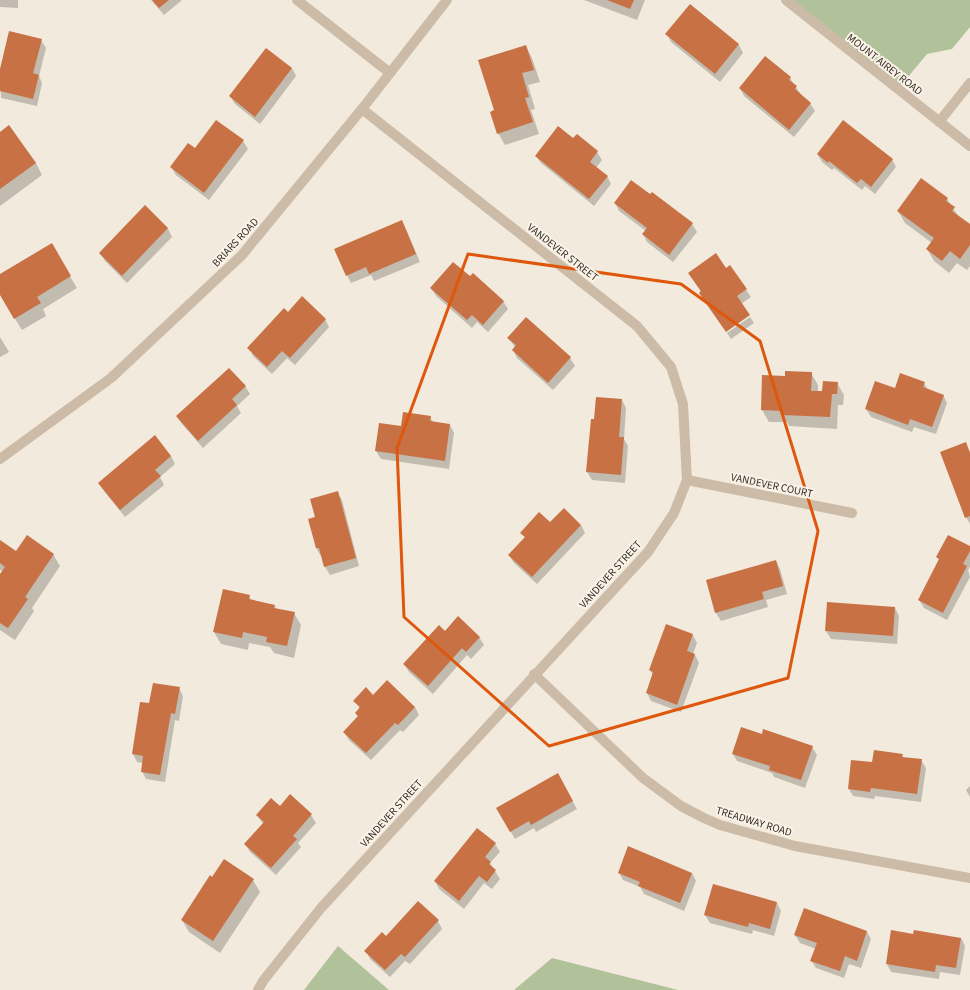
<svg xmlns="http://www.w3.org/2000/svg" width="970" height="990" font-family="'Source Sans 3',sans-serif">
<rect width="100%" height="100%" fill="#f2eadc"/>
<!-- green -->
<path fill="#b1c29b" d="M786,0H970V27L952,49L927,54L898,89Z
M338,946L389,990H304Z
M552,958L678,990H514Z"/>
<!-- shadow -->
<path fill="#0003" d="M0,0H18V8L0,7Z
M151,0H182L164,15Z
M584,0H645L637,20Z
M690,5L739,45L743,53L720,82L671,42L667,34Z
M41,40L46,48L39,76L42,83L37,106L1,98L0,74Z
M526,46L532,58L540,82L528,85L535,109L531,110L539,134L505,145L498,133Z
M292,68L296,76L260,124L235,104L230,96Z
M790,78L801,95L810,103L815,111L794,137L744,96L740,88Z
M9,126L36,163L42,175L0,206V133Z
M573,139L597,152L602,160L596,168L607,176L611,184L594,206L541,163L536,156Z
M243,141L248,149L209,200L176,175L171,167L195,150Z
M818,155L892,159L896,167L875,194L865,186L862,190L834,168L832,170L822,162Z
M947,199L959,217L970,225V266L967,270L957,263L949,273L934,261L927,249L932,243L905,223L898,211Z
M615,203L692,224L697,232L673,262L647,242L643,234L646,231L619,211Z
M145,207L168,229L172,237L127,283L105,261L100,253Z
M406,229L420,262L374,281L371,275L351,283L347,275Z
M51,245L77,288L43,309L46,316L22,330L0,294V275Z
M730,266L751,297L741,304L726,331L704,301L700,293L701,292L689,273L726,269Z
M470,278L503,301L508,309L488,332L477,322L472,328L436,296L431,288Z
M288,313L325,319L329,327L295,365L287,358L272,374L253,356L249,348Z
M750,317L754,323L731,339L727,333Z
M526,318L570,358L575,366L553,390L517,358L513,350L515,347L508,338Z
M0,337L9,352L0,357Z
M811,373L818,385V392H823L837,383L844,395L843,405H838L837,429L789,426L787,422H769L762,410Z
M924,383L928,390L943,395L947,403L936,434L914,427L912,432L871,417L866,409L896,389Z
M245,386L250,394L237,406L241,413L203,448L182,424L177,417Z
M622,400L626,408L624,439L628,446L625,483L592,480L587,472L592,420H595Z
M430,417L433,422L450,425L454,433L449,469L381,459L376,451L401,427Z
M965,443L970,452V524L966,517Z
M171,456L175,464L160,477L164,485L125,517L104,491L99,483Z
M337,492L342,500L359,566L330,575L325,567L322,556H321L316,548L309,520L316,518Z
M550,524L581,525L585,533L537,584L514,563L509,555L525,538L522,533Z
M0,541L16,553L53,554L60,566L32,608L34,611L15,640L0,630V575L3,571L0,570Z
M970,547V567L968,570L970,577L947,620L924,608L919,600L940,561L937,557Z
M776,561L780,569L787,594L766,600L768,607L721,621L716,613L707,581Z
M249,596L252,601L274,605L277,610L294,613L301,625L294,658L274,653L270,647L249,643L248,650L221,644L214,632Z
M895,608L899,616L897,644L831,639L826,631Z
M445,632L479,637L484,645L471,659L467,655L433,694L409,672L404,664Z
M693,635L697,643L693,654L695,655L699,663L681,712L651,701L647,693L653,675L650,670Z
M179,688L183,696L179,721L175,720L165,782L146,779L142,771L143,763L137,762L133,754L150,705Z
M373,696L415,707L419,715L403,732L400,730L371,760L349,740L344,732L358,717L356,713L360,709L355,701Z
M762,735L812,747L817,755L805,788L774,777L772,773L737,761L733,754Z
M902,755L904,758L921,760L926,768L921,802L875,796L874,799L853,796L849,789L873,763Z
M562,782L577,809L536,832L534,828L515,839L497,808Z
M970,786V797L966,790Z
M290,796L311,815L316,823L298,843L301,847L276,875L250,852L245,844L263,824L257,815L280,807Z
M477,829L495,844L500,852L490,863L500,879L492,889L484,883L464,909L439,889L435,881Z
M619,873H692L696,881L684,911L644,894L640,887L623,880Z
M213,878L253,880L260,892L220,953L189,932L182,920Z
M714,885L777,903L781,911L774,936L753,930L752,934L710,923L705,915Z
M438,921L442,929L410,964L405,961L390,977L370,959L366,951L386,937Z
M867,932L871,939L861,968L849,964L844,978L816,968L811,960L816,949L800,943L795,935Z
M914,935L961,938L965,946L960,975L940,972L939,979L891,972L887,964Z"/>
<!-- building -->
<path fill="#c77145" d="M152,0H169L159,8Z
M607,0H634L630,9Z
M690,4L739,44L715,74L665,34Z
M9,31L42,39L33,73L39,75L33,99L0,91V69Z
M526,45L534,70L522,73L529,97L525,98L533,122L497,134L490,112L494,110L478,60Z
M266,48L292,68L255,117L229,96Z
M765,56L791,77L789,80L797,86L795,89L811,103L789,130L739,88Z
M216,120L244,140L204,193L170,167L188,143L195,148Z
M843,120L893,159L871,187L861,179L857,183L829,161L828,163L817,154Z
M9,125L36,163L0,189V132Z
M558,126L573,138L577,134L598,151L590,162L608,176L589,199L535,156Z
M921,178L948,198L946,201L955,207L952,211L970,224V245L960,259L950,251L942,261L926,249L934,238L897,211Z
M631,180L650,194L652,192L693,223L669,255L642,234L647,228L614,203Z
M145,205L168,228L122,276L99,253Z
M402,220L416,254L369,274L366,267L346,276L334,249Z
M52,243L71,276L37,297L41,303L14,319L0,295V274Z
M716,253L726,268L730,265L747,289L737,296L750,315L726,332L699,293L701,291L688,273Z
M453,262L470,276L473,273L504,301L483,325L472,315L467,320L430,288Z
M302,296L326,319L290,358L282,351L267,367L247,348L284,308L288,312Z
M526,317L571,357L548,383L512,350L516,345L507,338Z
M229,368L246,386L232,399L237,405L198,441L176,416Z
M785,371L812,372L811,391H822L823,381L838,382L837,394H832L830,417L782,415V411L761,410L762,375L785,376Z
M900,373L925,382L923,387L944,395L932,427L910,419L908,425L865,409L875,381L895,388Z
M596,397L622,399L619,437H624L621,475L586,472L591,419H594Z
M403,412L431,416L430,421L450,424L445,461L375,451L379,423L401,426Z
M155,435L171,456L155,470L161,476L120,510L98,483Z
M966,442L970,453V516L965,518L940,452Z
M338,491L356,558L324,567L319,548H316L308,519L315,517L310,499Z
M564,508L581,525L532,577L508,555L525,537L520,533L539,512L550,522Z
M27,535L54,554L25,597L28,599L8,628L0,623V574L5,567L0,563V540L16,551Z
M948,535L970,546V551L963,564L967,566L943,613L918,600L939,559L936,557Z
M776,560L783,586L762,592L764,599L715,613L706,580Z
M223,589L250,595L249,599L275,605L274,608L295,612L287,646L266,642L267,637L243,632L242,638L213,632Z
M827,602L895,607L893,636L825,631Z
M458,616L480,637L466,652L462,648L428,686L403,664L439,625L445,631Z
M666,624L693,634L687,651L695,654L677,705L646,693L653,672L649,670Z
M387,680L415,707L398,725L395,723L366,753L343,732L358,716L355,713L360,707L353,701L366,687L373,695Z
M153,683L180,687L175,714L171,713L160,775L141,772L143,756L132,754L140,702L149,703Z
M741,727L762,734L763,729L813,746L801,780L769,770L770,766L732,754Z
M874,750L903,754L902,757L922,759L917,794L871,788L870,792L848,789L851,760L872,762Z
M558,773L573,801L531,825L529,821L510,832L496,808Z
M290,794L312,814L293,836L297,839L271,868L244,844L264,822L256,815L271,798L280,806Z
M477,828L496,843L485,857L491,862L489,864L496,870L487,882L479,876L459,901L434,881Z
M628,846L692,873L680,903L638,886L640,882L618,873Z
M224,859L254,879L213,941L181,920L210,875L212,877Z
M713,884L777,902L770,929L749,923L748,927L704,915Z
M418,901L439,920L405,957L401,954L385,970L364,951L382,932L386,936Z
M804,908L867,931L857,961L845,956L840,971L810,961L817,943L794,935Z
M891,930L913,934L914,930L961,938L956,968L936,965L935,972L886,964Z"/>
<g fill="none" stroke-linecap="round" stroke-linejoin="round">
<!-- minor -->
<path stroke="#cbbba7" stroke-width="10" d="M297,0L390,73
M786,0L970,146
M939,122L970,83
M0,459L111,378L242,255L362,109L447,0
M687,480L852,513
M534,674L643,778L681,806L704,818L720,825L795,846L970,878
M258,990L263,981L321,908L648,552L674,513L687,480L683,404L671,367L637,326L362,109"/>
</g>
<!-- marked area -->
<path fill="none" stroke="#df570d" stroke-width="3" stroke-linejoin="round" d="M468,254L681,284L760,341L818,531L788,678L549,746L404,617L397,448Z"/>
<g text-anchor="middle" stroke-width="4" stroke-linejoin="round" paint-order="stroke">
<!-- street labels -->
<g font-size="11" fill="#372e28" stroke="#faf3e8">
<text transform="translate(885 64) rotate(38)" y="4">MOUNT AIREY ROAD</text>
<text transform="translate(235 242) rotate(-47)" y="4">BRIARS ROAD</text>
<text transform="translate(563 252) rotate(38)" y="4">VANDEVER STREET</text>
<text transform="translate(772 485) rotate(12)" y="4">VANDEVER COURT</text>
<text transform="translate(610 574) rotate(-48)" y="4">VANDEVER STREET</text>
<text transform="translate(391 813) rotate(-48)" y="4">VANDEVER STREET</text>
<text transform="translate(754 821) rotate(17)" y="4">TREADWAY ROAD</text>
</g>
</g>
</svg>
